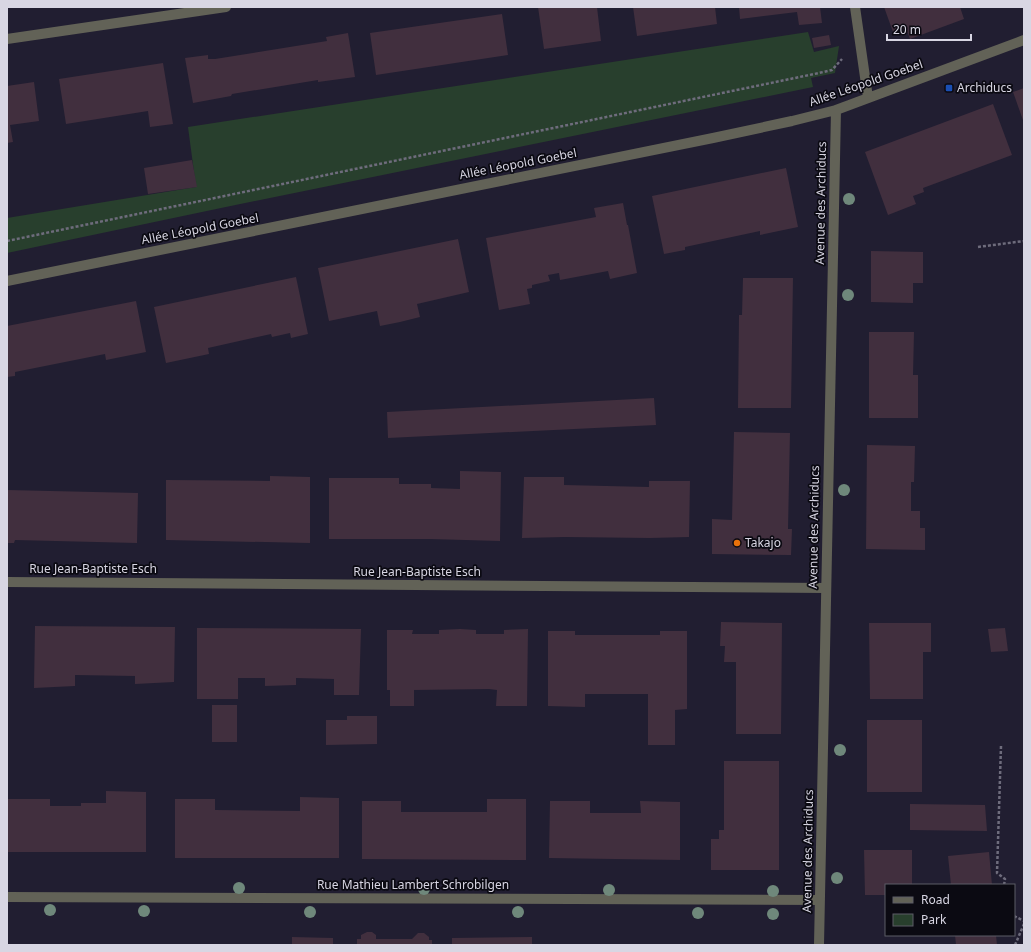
<svg xmlns="http://www.w3.org/2000/svg" width="1031" height="952" font-family="'Noto Sans',sans-serif">
<rect width="100%" height="100%" fill="#211e31"/>
<!-- green -->
<path fill="#283f2d" d="M808,32L814,52L839,46L835,73L811,78L813,87L221,208L7,253V218L196,187L188,127Z"/>
<!-- building -->
<path fill="#412f3e" d="M538,7H597L601,41L544,49Z
M633,7H715L717,24L637,36Z
M739,7H820L822,23L799,25L797,12L740,19Z
M884,7H960L964,19L910,39L906,28L893,32Z
M502,14L508,55L376,75L370,33Z
M348,33L355,77L318,82V80L232,94L231,96L193,103L185,58L208,55V59H215L327,41L326,37Z
M829,35L831,45L814,48L812,38Z
M163,63L173,124L150,127L148,111L66,124L59,79Z
M34,82L39,121L10,125L13,142L7,143V86Z
M1024,88V123L1013,92Z
M993,104L1012,155L923,188L924,192L913,196L916,204L888,215L865,152Z
M192,160L197,187L148,194L144,168Z
M786,168L798,227L760,235V231L685,247V250L664,254L652,196Z
M623,203L627,225H628L637,273L610,279L608,271L560,280L559,273L548,275L550,281L532,285V288L527,289L530,304L499,310L486,238L596,217L594,208Z
M458,239L469,292L417,304L420,317L400,322L380,326L377,311L329,321L318,268Z
M871,251L923,252V283H913V303L871,302Z
M296,277L308,334L291,338L290,333L272,337L271,334L208,348L209,354L166,363L154,307Z
M743,278H793L791,408H738L739,315H742Z
M136,301L146,352L106,360L105,354L15,372V376L7,377V326Z
M869,332H914L913,375H918V418H869Z
M654,398L656,425L388,438L387,412Z
M734,432L790,433L788,529H792L791,555L712,554V519L732,520Z
M867,445L915,446L914,482H911V511H920V528H925V550L866,549Z
M460,471L501,472L500,541L430,539H329V478H399V484H431V488L460,489Z
M270,476L310,477V543L166,540V480L270,481Z
M524,477H564V485L649,487V481H690L689,537L650,538L565,537L522,538Z
M7,490L138,493L137,543L15,540L14,543H7Z
M721,622L782,623L781,734H736V662H724L725,646H720Z
M869,623H931V652H923V699H870Z
M35,626L175,627L174,682L135,684V676L75,675V686L34,688Z
M197,628L361,629L359,695H334V679L296,678V685L265,686V678H238V699H197Z
M1005,628L1008,651L991,652L988,629Z
M460,629L476,630V634H504V630L528,629L527,706H496L497,690L489,689L414,690V706H390V690H387V630H413L412,634H439V630Z
M548,631H575V635H660V631H687V709L675,710V745H648V694H585V707L548,706Z
M212,705H237V742H212Z
M347,716H377V744L326,745V720H347Z
M867,720H922V792H867Z
M724,761H779V870H711V839H719V830H724Z
M106,791L146,792V852H7V799H50V806H81V803H106Z
M300,797L339,798V858H175V799H215V810L300,811Z
M487,799H526V860L362,859V801H401V812H487Z
M550,801H590V813H641L640,801L680,802V860L549,858Z
M910,804L985,805L987,831L910,830Z
M864,850H912V885H886V895H865Z
M989,852L992,885H951L948,856Z
M367,932H372L376,935V939H412L418,933H424L429,937V940H432V945H357V939H361V935Z
M955,935H996L997,945H956Z
M292,937L333,938V945H292Z
M532,937V945H452V938Z"/>
<g fill="none" stroke-linecap="round" stroke-linejoin="round">
<!-- path -->
<path stroke="#6e6c7c" stroke-width="2.5" stroke-dasharray="3 2" stroke-linecap="butt" d="M7,241L819,73L832,70L842,59
M978,247L1024,241
M1001,746L997,873L1005,879L1004,885
M1014,916L1024,921
M1015,945L1024,924"/>
<!-- street -->
<path stroke="#626257" stroke-width="10" d="M855,7L868,98
M7,39L226,7
M7,281L713,138L792,121L836,110L1024,40
M7,582L826,588
M7,897L820,900
M819,945L836,110"/>
</g>
<!-- trees -->
<g fill="#6f887b">
<circle cx="849" cy="199" r="6"/>
<circle cx="848" cy="295" r="6"/>
<circle cx="844" cy="490" r="6"/>
<circle cx="840" cy="750" r="6"/>
<circle cx="837" cy="878" r="6"/>
<circle cx="239" cy="888" r="6"/>
<circle cx="424" cy="889" r="6"/>
<circle cx="609" cy="890" r="6"/>
<circle cx="773" cy="891" r="6"/>
<circle cx="50" cy="910" r="6"/>
<circle cx="144" cy="911" r="6"/>
<circle cx="310" cy="912" r="6"/>
<circle cx="518" cy="912" r="6"/>
<circle cx="698" cy="913" r="6"/>
<circle cx="773" cy="914" r="6"/>
</g>
<!-- markers -->
<rect fill="#1a4fb4" stroke="#0b0a12" stroke-width="1.5" x="945" y="84" width="8" height="8" rx="2"/>
<circle fill="#e8710a" stroke="#0b0a12" stroke-width="1.5" cx="737" cy="543" r="4"/>
<g text-anchor="middle" stroke-width="3.5" stroke-linejoin="round" paint-order="stroke">
<!-- street labels -->
<g font-size="12" fill="#d8d6e3" stroke="#0b0a12">
<text transform="translate(866 83) rotate(-19)" y="4">Allée Léopold Goebel</text>
<text transform="translate(518 164) rotate(-11)" y="4">Allée Léopold Goebel</text>
<text transform="translate(821 203) rotate(-89)" y="4">Avenue des Archiducs</text>
<text transform="translate(200 229) rotate(-11)" y="4">Allée Léopold Goebel</text>
<text transform="translate(814 527) rotate(-89)" y="4">Avenue des Archiducs</text>
<text x="93" y="573">Rue Jean-Baptiste Esch</text>
<text x="417" y="576">Rue Jean-Baptiste Esch</text>
<text transform="translate(808 851) rotate(-89)" y="4">Avenue des Archiducs</text>
<text x="413" y="889">Rue Mathieu Lambert Schrobilgen</text>
</g>
<!-- poi labels -->
<g font-size="12" fill="#d8d6e3" stroke="#0b0a12" text-anchor="start">
<text x="957" y="92">Archiducs</text>
<text x="745" y="547">Takajo</text>
</g>
</g>
<!-- border -->
<rect width="1031" height="952" fill="none" stroke="#d8d6e3" stroke-width="16"/>
<!-- legend -->
<rect x="885" y="884" width="130" height="52" fill="#0b0a12" stroke="#5d5c66"/>
<rect x="893" y="897" width="20" height="6" fill="#626257" stroke="#5d5c66"/>
<text x="921" y="904" font-size="12" fill="#d8d6e3">Road</text>
<rect x="893" y="914" width="20" height="12" fill="#283f2d" stroke="#5d5c66"/>
<text x="921" y="924" font-size="12" fill="#d8d6e3">Park</text>
<!-- scale -->
<path d="M887 34v6h84v-6" fill="none" stroke="#d8d6e3" stroke-width="2"/>
<text x="893" y="34" font-size="12" fill="#d8d6e3" stroke="#0b0a12" stroke-width="3" paint-order="stroke">20 m</text>
</svg>
